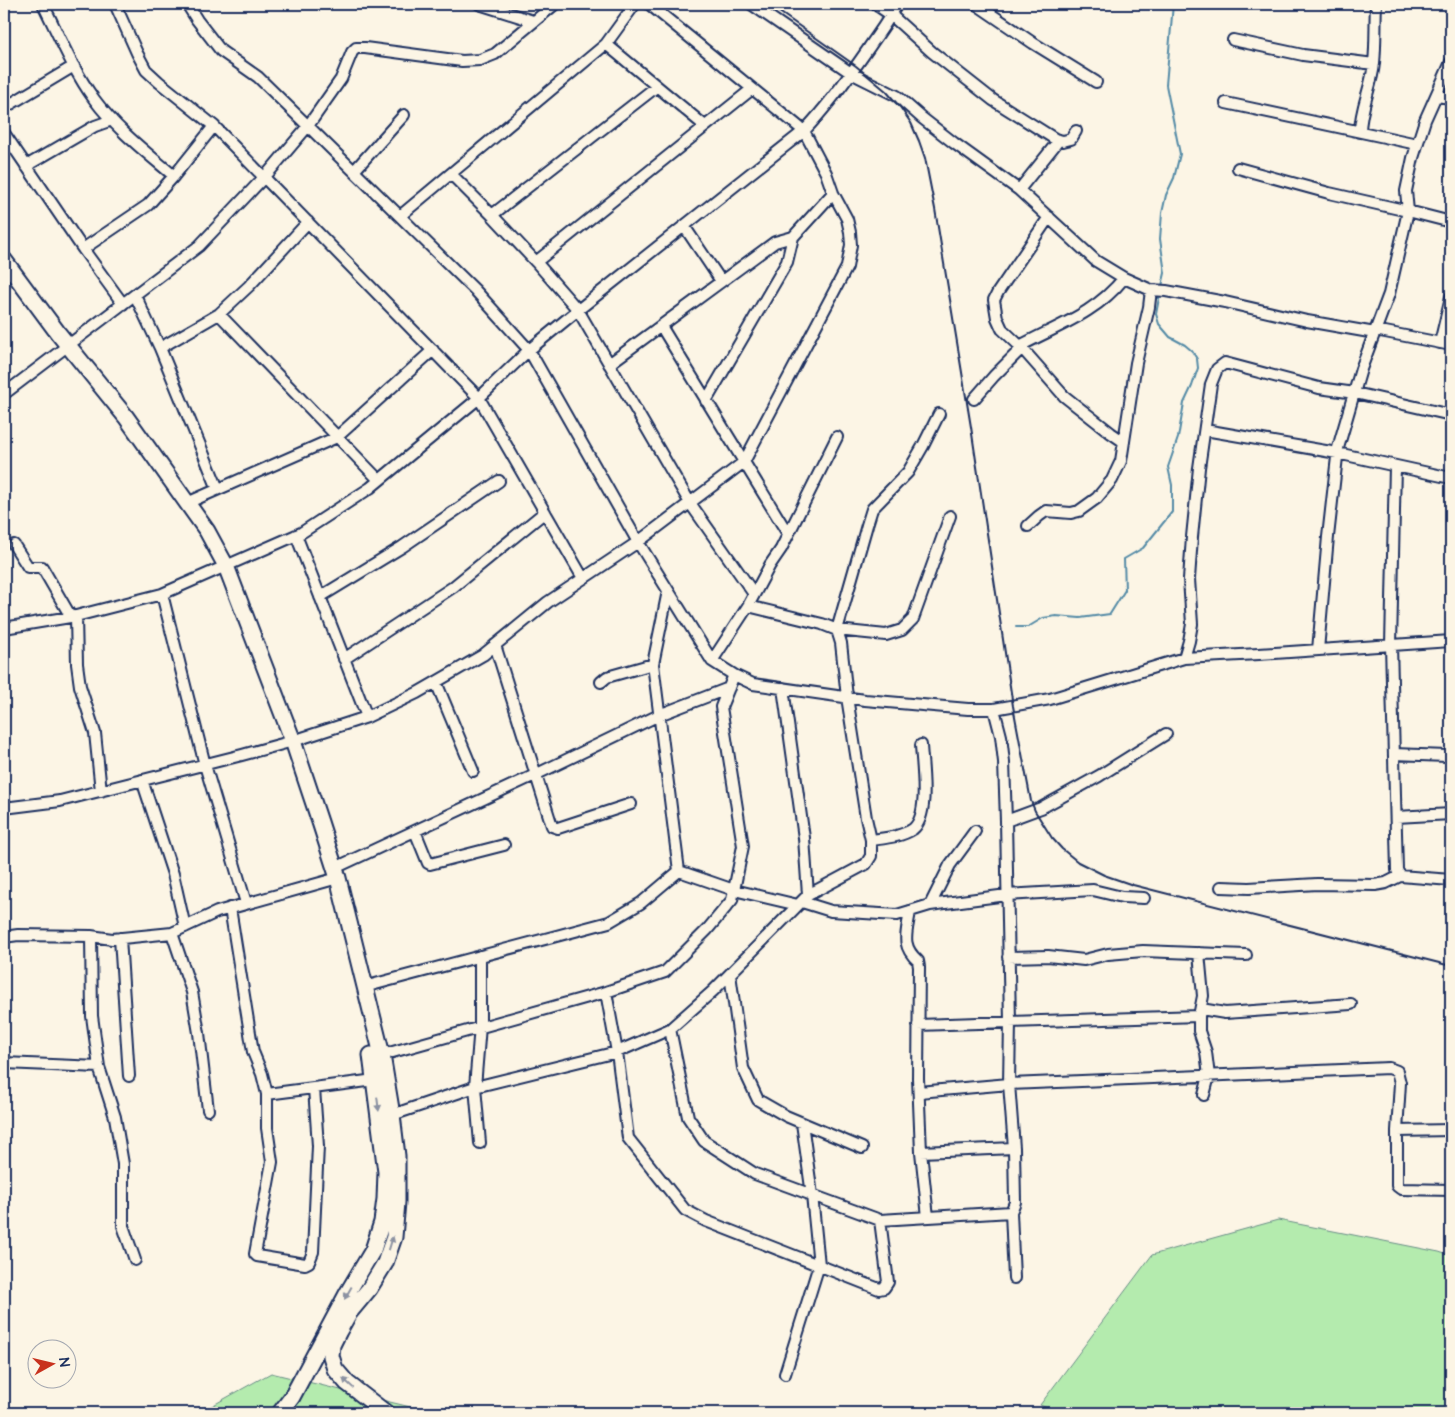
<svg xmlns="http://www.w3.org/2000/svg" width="1455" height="1417" font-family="'Architects Daughter',sans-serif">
<rect width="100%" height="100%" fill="#fcf5e5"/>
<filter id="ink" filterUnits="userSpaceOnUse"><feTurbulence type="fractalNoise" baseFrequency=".02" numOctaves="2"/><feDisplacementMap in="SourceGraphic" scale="10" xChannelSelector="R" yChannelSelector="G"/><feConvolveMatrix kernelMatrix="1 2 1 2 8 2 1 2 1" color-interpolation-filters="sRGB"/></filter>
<g filter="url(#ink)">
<!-- green -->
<path fill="#b4ebae" stroke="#688d86" d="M1278,1220L1439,1252L1451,1256V1413H1058L1040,1405L1152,1255Z
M271,1373L435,1413H199Z"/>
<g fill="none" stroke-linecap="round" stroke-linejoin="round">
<!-- stream -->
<path stroke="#538aa6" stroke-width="2" d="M1162,286L1165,273L1160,239L1162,213L1166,195L1174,178L1180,154L1166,85L1173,4
M1016,627H1028L1043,618L1056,616L1080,618L1110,614L1125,590L1124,559L1143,548L1172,512V485L1168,467L1178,438L1184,403L1192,386L1198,368L1197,359L1192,351L1185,345L1170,337L1159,324L1156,314L1160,293"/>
<defs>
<path id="minor" d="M43,4C59,36 73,70 94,99C116,129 146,152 174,176
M115,4L137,53L146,70L159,82L214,126L479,398L583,578
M187,4L197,20L221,51L258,77L308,126L475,290L529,350L638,542L712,661L734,675L753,684L865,700L968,709H994L1001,736L1004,762L1006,821L1041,808L1099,776L1166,734
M479,4L533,21
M751,4L851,73L897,96L922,118L954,143L1019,190L1096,261L1124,278L1151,290L1166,291L1225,302L1307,321L1375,333
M875,4L891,15L932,52L993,100L1055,139L1063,141L1071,139L1076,131
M976,4L1033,43L1096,82
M1233,40L1303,55L1374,64
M606,44L705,126
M1436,96L1451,98
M1226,103L1417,144
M4,108L74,66
M1360,132C1360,108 1372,87 1374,63C1376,44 1375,23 1376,4
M4,133L83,249L123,304
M26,166L95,126L112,120
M1238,168L1329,193L1408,211L1406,191L1413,158L1425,120L1451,62
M354,171L404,115
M451,174L492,215L536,262L578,310L690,503L754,594
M1019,190L1059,140
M492,215L656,87
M400,216L606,44L635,4
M1049,217L998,292L994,300L997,318L1002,329L1020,346L1064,396L1111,433L1124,442
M684,226L721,281
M83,249L148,205L174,176L214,126
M536,262L752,89
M135,295L160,348L218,489
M219,314L379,480
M661,326L788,534
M1375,330L1451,345
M1440,343L1451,297
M1020,346C1059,325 1095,314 1124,278
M160,348L219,314L249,286L308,222
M609,364L775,242L793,237
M4,394L199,246L269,172L308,126L341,79L352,52L356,48H365L462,61L480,60L495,54L555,4
M974,399L994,376L1022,348
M706,401L787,262L793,237L833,193
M939,414L923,446L908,472L872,509L867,525L837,630L886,635L902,630L913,619L950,516
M1205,430L1337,453L1451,478
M1395,466L1391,645L1397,870L1400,876L1451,880
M187,503L337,437L433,350
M1028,526L1039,516L1046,511L1071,513L1079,511L1097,498L1112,480L1121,461L1136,363L1149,307L1151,290
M296,535L367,717
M14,545L28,567H42L71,617
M162,594L205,765L246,903
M320,597L402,547L499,481
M76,616L77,664L80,686L95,733L101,791
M4,628L76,616L162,594L301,533L370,488L479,398L529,350L578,310L804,131C828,106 848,78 868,49C878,34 889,20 897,4
M495,645L552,826L558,828L631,804
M1318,650L1328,537L1338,448L1361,369L1389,294L1408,211L1451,222
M1184,658L1189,641L1192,624L1189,579L1192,537L1199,468L1211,384L1217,369L1225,363L1319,388L1355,393L1451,415
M344,659L453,587L545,512
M712,661L748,606L770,565L781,549L837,437
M436,682L473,771
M601,682L607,677L653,664
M783,688L804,838L808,895
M994,709L1050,699L1184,658L1259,654L1451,641
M1394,754L1447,756L1451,755
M142,780L173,874L185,927
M4,808L60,801L242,755L293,741L367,717L417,693L483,655L548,602L638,542L744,462L847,267L851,245L850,232L847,219L833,193L826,173L804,131L649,4
M1396,817L1451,814
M1006,821L1010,1022L1009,1084L1014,1148L1015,1202L1011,1212L1014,1278
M415,831L428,863L430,864L504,845
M871,840C885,838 901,837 913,829C930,815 922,766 921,745
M335,868L535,775L659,715L729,688
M679,871L734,890L798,905
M1221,887L1249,888L1317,884L1375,885L1386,883L1400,876
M802,902L831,911L897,915L930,905L1007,895L1093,890L1122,897L1144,898
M930,905L950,865L975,831
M230,908L253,1052L262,1074L267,1094L375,1080
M910,911C907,933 900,945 918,961L919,967L918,1078L921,1152L928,1217
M172,933L192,992L199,1033L208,1110
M91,936L92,1016L99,1067L115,1117L123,1164V1226L135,1260
M4,937L18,935L91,936L112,939L172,933L217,912L338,878
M120,938L129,1076
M1199,953L1203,996L1199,1016V1031L1206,1052L1209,1076L1204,1095
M480,956V1026L475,1087L480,1143
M1008,957L1048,956L1084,960L1108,954L1143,951L1246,955
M730,974L743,1068L758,1100L786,1116L862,1148
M364,987L609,922L641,903L679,871L653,664L668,591
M606,992L617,1052L628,1138L685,1210L706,1221L879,1289L884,1288L888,1282L880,1220
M1201,1009L1225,1013L1351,1004
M918,1025L1199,1016
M670,1029L688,1117L704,1141L755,1174L880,1220L1011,1212
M382,1055L606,992L665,972L707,930L732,900L743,846L721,707L734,675
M4,1063L99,1067
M919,1092L1009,1084L1389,1068L1397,1071L1400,1083L1397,1131L1451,1130
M267,1094V1128L272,1162L255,1254L257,1256L305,1264L309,1262L313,1252L318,1146L314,1088
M392,1115L475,1087L617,1052L670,1029L713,991L808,895L866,864L871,856V840L866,818L847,697L841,643L837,630L822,624L748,606
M1397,1131V1186L1401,1189L1451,1190
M921,1152L1014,1148
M785,1374L819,1265L812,1195L802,1123"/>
<path id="highway" d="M4,260L58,333L126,417L207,531L226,566L293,741L320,822L338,878L382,1055L392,1115L397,1156V1202L394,1237L385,1263L369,1289L349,1313L339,1331L332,1345L331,1356L335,1369L347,1383L386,1413
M280,1413L292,1397L348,1292L373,1250L382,1222L385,1199L386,1172L371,1055"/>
</defs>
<!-- minor casing -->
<use href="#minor" stroke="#1b2f5e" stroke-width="14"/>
<!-- highway casing -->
<use href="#highway" stroke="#1b2f5e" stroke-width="19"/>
<!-- minor -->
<use href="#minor" stroke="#fcf5e5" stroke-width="10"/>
<!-- highway -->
<use href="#highway" stroke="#fcf5e5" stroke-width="15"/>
<!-- rail -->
<path stroke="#1b2f5e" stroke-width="2" d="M768,4L856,66L886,91L900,107L911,123L919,141L925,158L935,209L971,427L1013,706L1031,801L1035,811L1052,838L1062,849L1078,862L1104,875L1133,885L1451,966"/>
</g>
<!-- one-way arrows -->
<defs><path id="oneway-solid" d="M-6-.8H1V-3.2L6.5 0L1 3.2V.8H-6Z" transform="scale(1.25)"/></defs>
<g fill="#8c92a2">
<use href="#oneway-solid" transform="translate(378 1104) rotate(83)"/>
<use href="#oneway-solid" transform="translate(391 1243) rotate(-73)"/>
<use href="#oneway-solid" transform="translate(348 1293) rotate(119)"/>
<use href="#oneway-solid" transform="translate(348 1383) rotate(-137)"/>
</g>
</g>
<!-- margin -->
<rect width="1455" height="1417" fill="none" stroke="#fcf5e5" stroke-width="20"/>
<rect x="10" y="10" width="1435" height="1397" fill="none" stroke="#1b2f5e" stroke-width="2" filter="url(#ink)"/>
<!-- north arrow -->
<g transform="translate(52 1364) rotate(82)"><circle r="24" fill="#fcf5e5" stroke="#a2a6af"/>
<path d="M0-4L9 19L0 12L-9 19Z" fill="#c8321e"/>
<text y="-8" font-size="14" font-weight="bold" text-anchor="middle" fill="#1b2f5e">N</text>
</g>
</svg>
